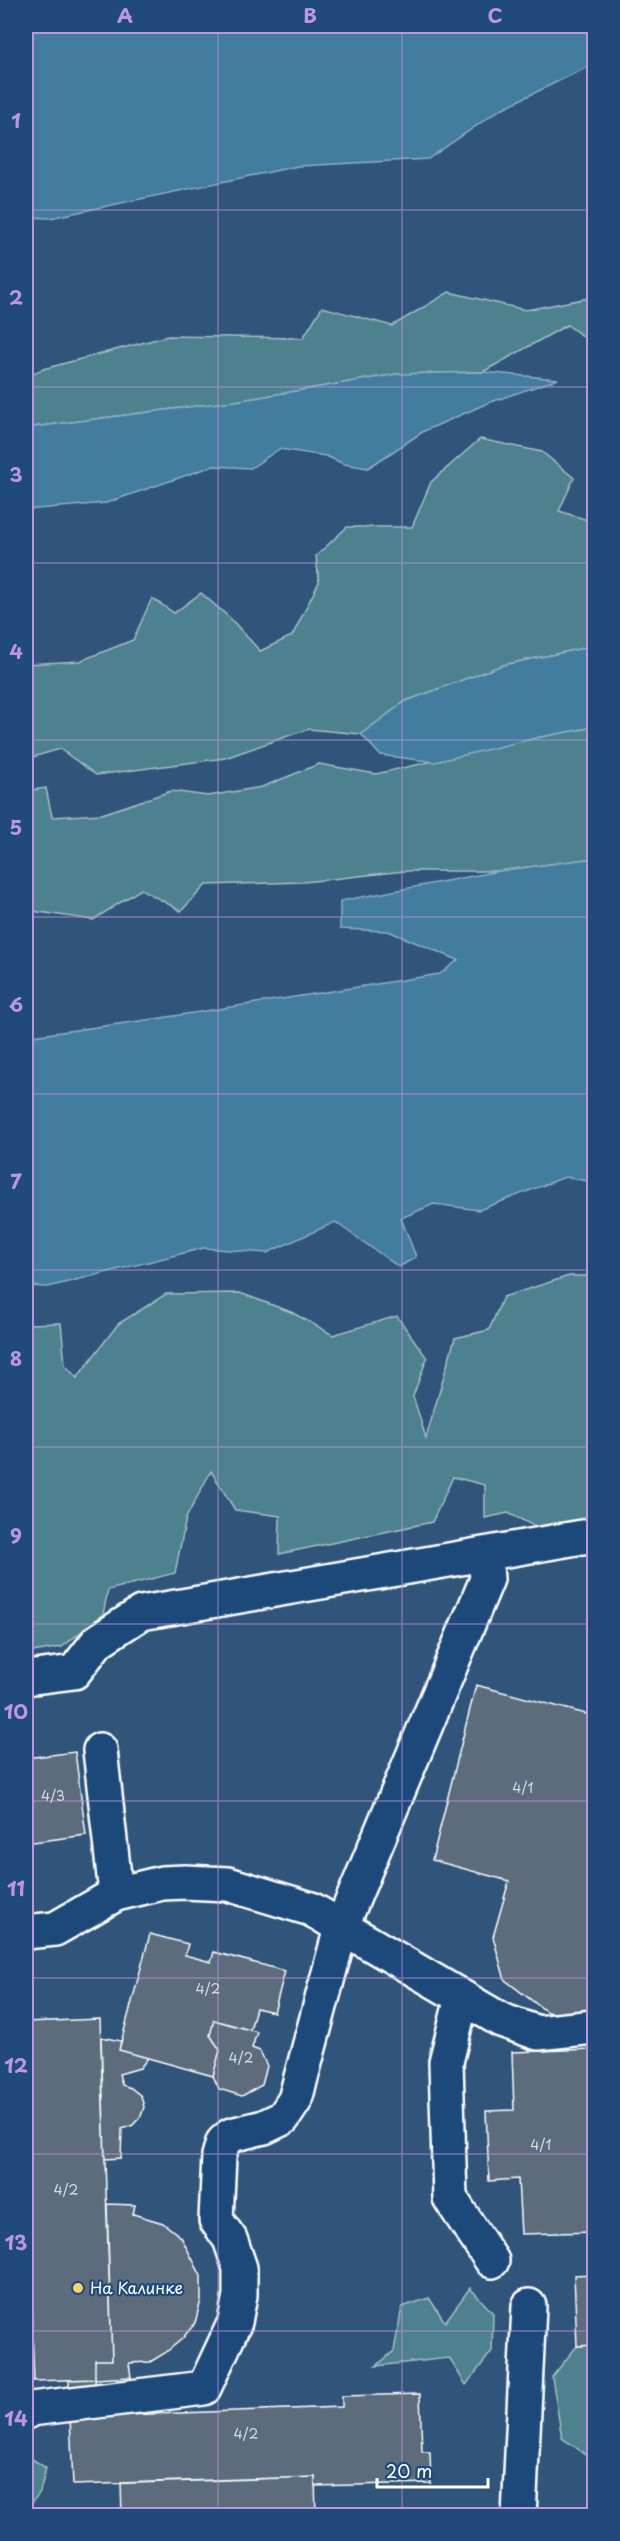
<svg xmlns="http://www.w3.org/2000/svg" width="620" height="2541" font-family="'Playpen Sans',sans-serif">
<rect width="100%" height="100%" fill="#31547b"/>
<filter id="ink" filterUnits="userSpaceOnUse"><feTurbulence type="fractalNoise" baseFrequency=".0167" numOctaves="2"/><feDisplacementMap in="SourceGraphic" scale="12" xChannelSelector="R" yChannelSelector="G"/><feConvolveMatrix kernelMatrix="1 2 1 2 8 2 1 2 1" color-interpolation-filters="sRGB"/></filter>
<g filter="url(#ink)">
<!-- green -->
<path fill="#4e818d" stroke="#a6c0c6" stroke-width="1.5" d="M449,292L526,310L594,297V344L567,325L483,372L397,374L242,400L26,428V376L43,369L168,336L303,338L322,307L392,326Z
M480,439L542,452L574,478L559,511L594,522V646L503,665L406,701L361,734L308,729L225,758L96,775L60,749L26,759V664L80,661L133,640L152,598L174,613L201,593L230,618L260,651L292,636L319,582L316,556L347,527H412L431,482Z
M594,727V858L499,871H405L304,882L206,885L181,911L141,889L93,920L26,910V791L46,788L52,817L102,814L171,791L208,796L262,787L319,764L376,774L540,737Z
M569,1276H594V1520L538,1528L508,1513L485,1518V1485L453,1477L432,1522L279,1554L280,1516L235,1510L211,1471L186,1518L175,1573L108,1590L103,1614L62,1647L26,1653L27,1324L61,1323L65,1365L77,1378L118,1324L166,1294L240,1293L291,1312L333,1335L397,1316L427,1358L413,1396L426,1438L455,1338L489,1330L503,1297Z
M470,2288L493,2313L492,2351L466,2385L449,2358L376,2366L394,2351L402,2307L429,2298L445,2322Z
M594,2345V2460L562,2438L552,2377L577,2346Z
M26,2455L46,2468L40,2492L26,2510Z"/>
<!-- water -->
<path fill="#437c9e" stroke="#8eb0c5" stroke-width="1.5" d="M26,26H594V64L501,109L428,159L298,166L50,218L26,217Z
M483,372L558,379L488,403L424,431L368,468L344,464L326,456L279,449L251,468L213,466L106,503L26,510V428L242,400L397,374Z
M594,646V727L540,737L435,762L380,755L361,734L406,701L503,665Z
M594,858V1182L565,1177L479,1210L434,1204L401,1218L416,1257L399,1267L335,1222L267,1253L204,1248L48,1287L26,1286V1037L161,1018L440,974L458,960L388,931L340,929V901L499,871Z"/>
<!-- building -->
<path fill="#5b6c7c" stroke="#fff" stroke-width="1.5" d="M476,1685L594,1716V1934L589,1933L594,1944V2014L569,2017L547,2012L505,1980L493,1937L509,1881L432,1860Z
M75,1752L86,1835L26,1843V1758Z
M150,1934L188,1944L185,1955L211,1962L214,1952L285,1971L274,2012L256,2008L250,2030L214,2020L210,2035L220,2050L213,2076L119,2050Z
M100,2019L112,2360H95V2379L34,2381L28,2228H26V2022Z
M214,2020L257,2032L252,2048L260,2051L267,2066L262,2085L242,2096L219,2089L213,2076L220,2050L210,2035Z
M101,2037L121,2041L119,2050L148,2058L140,2068L119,2074L122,2085L131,2088L141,2096L144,2107L141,2116L133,2125L122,2129L121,2158L105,2159Z
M594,2049V2232L521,2234L518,2179L489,2181L486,2111L514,2110L512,2052Z
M107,2204L135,2205L133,2214L163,2223L181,2237L201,2276V2300L195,2323L182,2339L165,2353L150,2362L129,2363L131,2377L95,2379V2360H112Z
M26,2254L29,2257L34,2381L26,2382Z
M594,2274V2345L577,2346L574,2275Z
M95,2379L96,2416L70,2417L69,2380Z
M420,2394L422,2452H430L431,2483L315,2486V2477L73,2485L70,2417L342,2407V2396Z
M315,2477L316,2516H122L121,2483Z"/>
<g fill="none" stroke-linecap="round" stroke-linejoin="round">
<defs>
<path id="minor" d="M26,1678L74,1672L98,1641L141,1613L594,1535
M100,1750L116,1894
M26,1932L55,1929L116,1894L162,1883L185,1882L228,1884L311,1909L501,2020L538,2033L594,2027
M462,1998L446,2062L450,2198L492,2261
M26,2412L31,2409L204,2388L235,2322L240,2295V2268L230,2239L216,2220L219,2156L223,2142L231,2135L264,2127L283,2118L295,2100L341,1928L487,1579L485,1554
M519,2516L529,2306"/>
</defs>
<!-- minor casing -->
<use href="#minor" stroke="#fff" stroke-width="38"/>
<!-- minor -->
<use href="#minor" stroke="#1f4a7a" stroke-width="33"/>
</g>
</g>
<!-- grid -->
<path fill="none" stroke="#bd96df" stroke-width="1.5" stroke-opacity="0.55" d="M218,26V2516M402,26V2516M26,210H594M26,387H594M26,563H594M26,740H594M26,917H594M26,1094H594M26,1270H594M26,1447H594M26,1624H594M26,1801H594M26,1978H594M26,2154H594M26,2331H594"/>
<!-- markers -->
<circle fill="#ffd166" stroke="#1f4a7a" stroke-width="2" cx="78" cy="2288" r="6"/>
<g text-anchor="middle" stroke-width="4.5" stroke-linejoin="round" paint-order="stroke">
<!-- number labels -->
<g font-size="14" fill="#d6dade">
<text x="523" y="1793">4/1</text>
<text x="53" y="1801">4/3</text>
<text x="208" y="1994">4/2</text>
<text x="241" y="2063">4/2</text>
<text x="541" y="2150">4/1</text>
<text x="66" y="2195">4/2</text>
<text x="246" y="2439">4/2</text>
</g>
<!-- poi labels -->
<g font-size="16" fill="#fff" stroke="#1f4a7a" text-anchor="start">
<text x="90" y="2294">На Калинке</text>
</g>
</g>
<!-- margin -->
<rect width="620" height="2541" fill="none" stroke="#1f4a7a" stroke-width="66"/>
<!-- scale -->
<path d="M377 2478v9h111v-9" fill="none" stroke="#ffffff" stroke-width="3"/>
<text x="386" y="2478" font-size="18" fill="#ffffff" stroke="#1f4a7a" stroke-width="4.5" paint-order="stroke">20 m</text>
<rect x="33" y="33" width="554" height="2475" fill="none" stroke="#bd96df" stroke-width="2"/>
<g font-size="20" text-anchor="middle" font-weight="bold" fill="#bd96df">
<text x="125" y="23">A</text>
<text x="310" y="23">B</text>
<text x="495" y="23">C</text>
<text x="16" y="128">1</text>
<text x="16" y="305">2</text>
<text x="16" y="482">3</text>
<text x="16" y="659">4</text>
<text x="16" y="835">5</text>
<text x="16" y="1012">6</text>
<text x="16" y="1189">7</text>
<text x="16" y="1366">8</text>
<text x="16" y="1543">9</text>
<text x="16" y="1719">10</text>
<text x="16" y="1896">11</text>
<text x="16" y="2073">12</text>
<text x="16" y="2250">13</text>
<text x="16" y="2426">14</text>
</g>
</svg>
